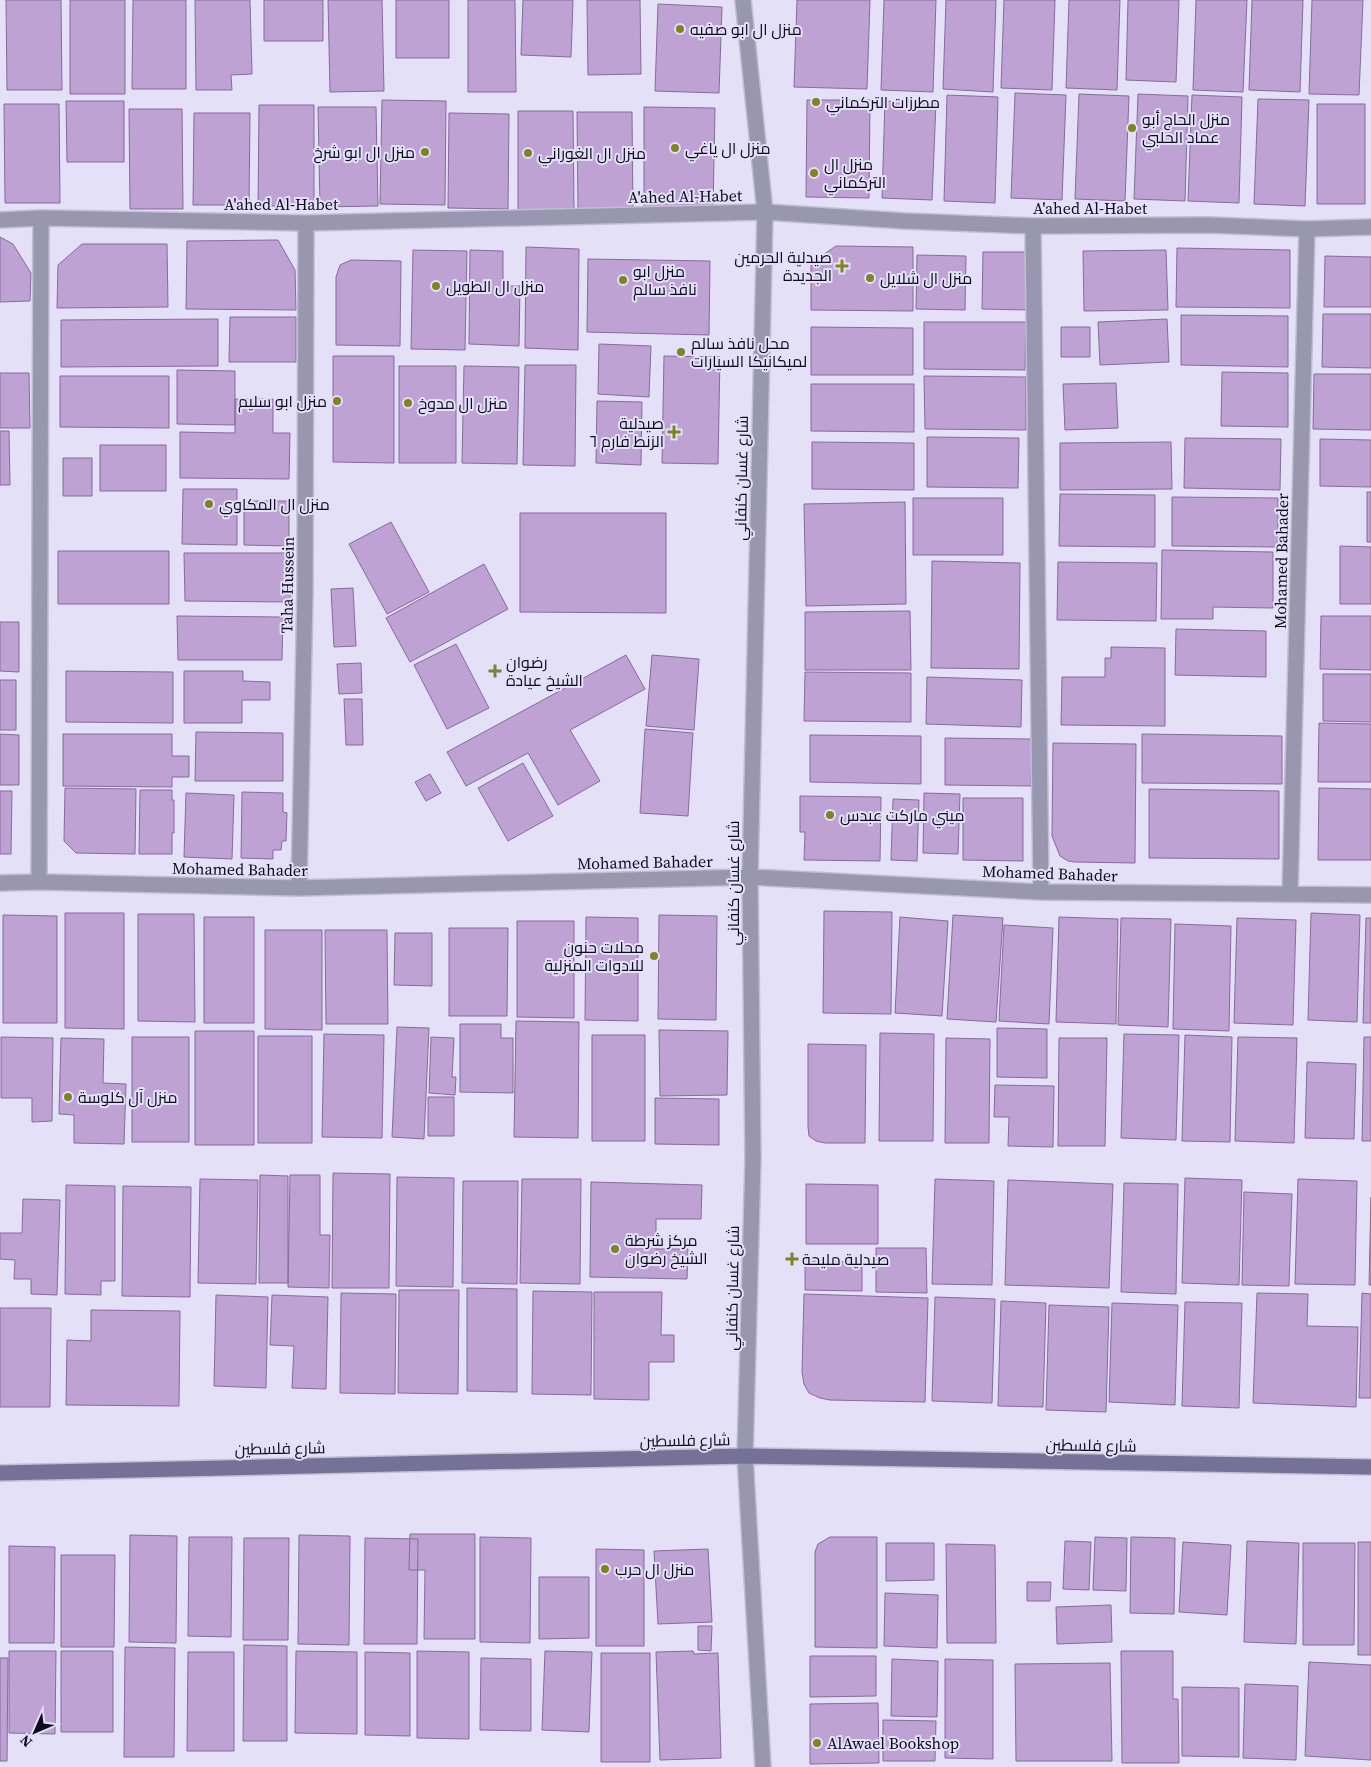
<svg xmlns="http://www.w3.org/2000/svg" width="1371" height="1767" font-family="'Source Serif 4',Cairo,serif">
<rect width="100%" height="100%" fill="#e3e0f7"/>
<!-- building -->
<path fill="#bfa2d4" stroke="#876b9b" d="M6,0H61L62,90H7Z
M70,0H125V94H70Z
M133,0H186V89H132Z
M195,0H250L252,74L231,75L232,90H196Z
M264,0H323V41H264Z
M328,0H382L384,91L330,92Z
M396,0H449V58H396Z
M468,0H515L516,92H468Z
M523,0H573L571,57L521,55Z
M587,0H640L641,74L588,75Z
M797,0H870L867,89L794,87Z
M884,0H936L933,92L881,90Z
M946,0H996L993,92L943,89Z
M1004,0H1055L1052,90L1001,88Z
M1069,0H1120L1117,90L1066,88Z
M1128,0H1179L1176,82L1126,80Z
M1196,0H1247L1243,92L1193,90Z
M1252,0H1303L1300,92L1249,90Z
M1312,0H1363L1359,95L1309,94Z
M658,4L722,7L719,93L655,91Z
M1015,93L1066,95L1062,200L1011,198Z
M1079,94L1129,96L1125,201L1075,199Z
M1138,94L1188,96L1185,201L1134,199Z
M947,95L998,97L995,203L944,201Z
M1192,95L1242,97L1239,203L1188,201Z
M1258,99L1309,100L1305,206L1254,204Z
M382,100L446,101L445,205L380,204Z
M807,100H870L869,198L806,197Z
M66,101H124V162H67Z
M885,101L936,103L932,200L882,198Z
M4,104H59L60,203H5Z
M1317,104H1365V204H1317Z
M259,105H314V206H258Z
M318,107H376L378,206L320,207Z
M644,107L715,108L713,210L644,208Z
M129,109H182L183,209H130Z
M518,111H573L574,210H518Z
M577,112H632L633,210H578Z
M194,113H250L249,205H193Z
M449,113L509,114L508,209L448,208Z
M0,237L13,244L31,273L30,301L0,302Z
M278,240L295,270L296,310L186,309L187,241Z
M82,244H167L168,307L57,308L58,265Z
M836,246L913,247V311L811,310V263Z
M526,247L579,249L578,350L525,348Z
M1177,248L1290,250V308L1176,307Z
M413,250L467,251L465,350L411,349Z
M470,250L503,251V286H520L519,346L469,344Z
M1166,250L1168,310L1084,311L1083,251Z
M983,252H1028L1027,310L982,309Z
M917,255L966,256L965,310L916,309Z
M1325,256L1371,257V307H1324Z
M588,259L710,261L709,335L587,332Z
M351,260L401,261L400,346L336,345V277L340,265Z
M1323,314H1371V368L1322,367Z
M1181,315L1288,316V367L1181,365Z
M230,317H296V362H229Z
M218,319V366L61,367V320Z
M1167,319L1169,362L1100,365L1098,322Z
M924,322H1026L1025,370L924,369Z
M811,327L913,328V375H811Z
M1061,327H1090V357H1061Z
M599,344L651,346L649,397L598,394Z
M333,356H394V463L333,462Z
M664,356L720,357L718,464L662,463Z
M525,365H576L575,466L523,465Z
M399,366H456V463H399Z
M464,366L519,367L517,464L462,463Z
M177,370L235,371V425L177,424Z
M1222,372L1288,373V427L1221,426Z
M0,373H29L30,428H0Z
M1314,374H1371V430L1313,429Z
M60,376H169V428L60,427Z
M924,376L1026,377V430L925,429Z
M1116,383L1118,428L1065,430L1063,384Z
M811,384H914V432L811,431Z
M235,399H273V433H290L289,479L180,478V432L235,433Z
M597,401L642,402L641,465L596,463Z
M0,431H9L10,485H0Z
M927,437L1019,438L1018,488L927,487Z
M1185,438L1281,439L1280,490L1184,488Z
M1320,439L1371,440V487L1320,486Z
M812,442L914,443V490L812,489Z
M1171,442L1172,489L1060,490V443Z
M100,445H166V491H100Z
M63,458H92V496H63Z
M183,489H237V545L182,544Z
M1367,492H1371V542H1367Z
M1060,494L1155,495V547L1059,546Z
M1172,497L1278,498V547L1172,546Z
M913,498H1003V555H913Z
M244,501H289V546L244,545Z
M905,502L906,604L806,606L804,504Z
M520,513H666V613L520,612Z
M391,522L429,592L387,614L349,544Z
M1340,546L1371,547V604H1340Z
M1162,550L1273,552V608L1213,607V619H1161Z
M58,551H169V604H58Z
M184,553H290L291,602L185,601Z
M932,561L1020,563L1019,669L931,668Z
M1058,562L1157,563L1156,621L1057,620Z
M484,564L508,609L410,662L386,618Z
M353,588L356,646L334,647L331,589Z
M910,611L911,670H805V612Z
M177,616L283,617L282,660H178Z
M1321,616H1371V670L1320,669Z
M0,622H19V672L0,671Z
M1176,629L1266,631V677L1175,675Z
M456,644L489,708L447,729L414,665Z
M1111,647L1165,648V726L1061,725L1062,677H1105V658H1111Z
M626,655L645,689L570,730L600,781L558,805L528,753L466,786L447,752Z
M652,655L699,659L694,730L646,726Z
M361,663L362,693L339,694L337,664Z
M66,671L173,672V723L66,722Z
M184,671H243V681L270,682V700H242V723H184Z
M805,672L911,673V722L804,721Z
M1323,674H1371V722L1323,721Z
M927,677L1022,680L1021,727L926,724Z
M0,680H16V730H0Z
M344,699H362L363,745H346Z
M1319,723L1371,724V782H1318Z
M645,729L693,733L688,816L640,813Z
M196,732L283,733V781H195Z
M0,734L19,735V785H0Z
M63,734H172V756H189V777H172V787L63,786Z
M1142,734L1282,736V784L1142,783Z
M810,735L921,736V784L810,782Z
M945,738L1032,739L1031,786L945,785Z
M1053,743L1136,744L1135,863L1075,862L1068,861L1060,856L1052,836Z
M523,763L553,816L508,841L478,788Z
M430,774L441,793L426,801L415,782Z
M65,788L136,789L135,854L76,853L64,841Z
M1319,788L1371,789V860H1318Z
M1149,789L1279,791V859L1149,858Z
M140,790H172V800H174V833H172V854H139Z
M0,791H12L11,854H0Z
M242,792L283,793V812L287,813L286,841H282L281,850H273V859L241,858Z
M186,793L234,795L232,859L184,857Z
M924,793L960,794L958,854L923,853Z
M800,796L881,797L880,861L804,860L805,832H800Z
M963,798H1023V861L963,860Z
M893,799L919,800L917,861L891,860Z
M824,911L892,912L891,1014L823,1013Z
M65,913H124V1029L65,1028Z
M1311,913L1360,915L1357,1022L1308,1020Z
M138,914H194L195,1022L138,1021Z
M3,915L57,916V1023H3Z
M659,915L717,916L716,1020L658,1019Z
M953,915L1003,918L996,1022L947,1019Z
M204,917H254V1023H204Z
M586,917L638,918V1021L585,1020Z
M900,917L948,921L942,1016L895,1013Z
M1059,917L1118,919L1116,1024L1056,1022Z
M1121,918L1171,919L1168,1027L1118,1025Z
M1237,918L1296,920L1293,1025L1234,1023Z
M1366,918H1371V1023H1363Z
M517,921H574V1018L517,1017Z
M1175,924L1231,926L1229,1031L1173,1029Z
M1004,925L1053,928L1049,1024L999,1021Z
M449,928H508L507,1016H449Z
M265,930H322V1030L265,1029Z
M325,930H387L388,1024H326Z
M395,933H432V986L394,985Z
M516,1021L579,1022L578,1138L514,1137Z
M460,1024H501V1038H513V1093L460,1092Z
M397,1027L429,1028L424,1139L392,1137Z
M997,1028L1047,1029V1078L997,1077Z
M659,1030L728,1031L727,1095L660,1096Z
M195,1031H254V1145H195Z
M880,1033L934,1034L933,1141H879Z
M324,1034L384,1035L382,1138L322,1137Z
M1124,1034L1179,1035L1176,1140L1121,1138Z
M592,1035H645V1141H592Z
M1185,1035L1232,1037L1230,1142L1182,1141Z
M258,1036H312V1143H258Z
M1,1037L53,1038L52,1121L32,1122V1098H1Z
M132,1037H189V1142H132Z
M431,1037L454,1038L452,1077H456L455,1095L429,1093Z
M1238,1037L1297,1038L1294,1143L1235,1141Z
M1364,1037H1371V1141H1362Z
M61,1038L104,1039L103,1083L126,1084L124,1144L74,1143V1115L59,1114Z
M946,1038L990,1039L989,1143H945Z
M1059,1038H1107L1105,1146H1058Z
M808,1044L866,1045L865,1143H825L816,1141L809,1136L808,1127Z
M1307,1062L1356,1064L1354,1139L1305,1138Z
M995,1085L1054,1086L1053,1147L1008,1146L1009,1117H994Z
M428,1097H454V1136H428Z
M655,1098L719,1099V1145L655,1144Z
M333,1173L390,1174L389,1288H332Z
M260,1175L288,1176V1283H259Z
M290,1175H320V1235H330L329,1288L288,1287Z
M397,1177L454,1178L453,1287L396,1286Z
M1185,1178L1242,1180L1239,1285L1182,1283Z
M200,1179L258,1180L256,1284L198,1283Z
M522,1179H581L580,1284L520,1283Z
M935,1179L994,1181L992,1285L932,1284Z
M1298,1179L1357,1181L1355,1285L1295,1284Z
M1008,1180L1113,1184L1109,1288L1005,1285Z
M463,1181H518L517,1284L462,1283Z
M591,1182L702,1185L701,1219H656V1249H688L687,1279L590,1277Z
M1124,1183L1178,1184L1176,1294L1121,1292Z
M806,1184L878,1185V1244H806Z
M66,1185L115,1186V1281H101V1295L65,1294Z
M123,1186L191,1187L190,1297L122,1296Z
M1244,1192L1292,1194L1289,1286L1242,1285Z
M1371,1197V1285H1369Z
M23,1199L60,1200L57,1295L31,1294V1279H14L15,1260L0,1259V1233H22Z
M876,1248H926L927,1293L876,1292Z
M805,1261L862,1262V1291L805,1290Z
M467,1288L517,1289V1392L467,1391Z
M399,1290H459L458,1394L398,1393Z
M533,1291L592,1292L591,1395L532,1394Z
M594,1292H662L661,1335H674V1362H649V1400L594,1399Z
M341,1293L396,1294L395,1394L340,1393Z
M1257,1293L1308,1294L1307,1326L1358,1327L1356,1407L1253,1403Z
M1362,1293L1371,1294V1398H1359Z
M804,1294L928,1298L925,1402L830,1400L820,1398L809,1393L804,1384L802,1372Z
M216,1295L268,1297L266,1388L214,1386Z
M272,1295L328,1297L326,1389L292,1388L294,1346L270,1345Z
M935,1297L995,1299L992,1403L932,1401Z
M1001,1301L1046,1303L1043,1407L998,1406Z
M1185,1302L1242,1303L1239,1408L1182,1406Z
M1112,1303L1178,1305L1175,1405L1109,1402Z
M1049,1305L1109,1307L1106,1412L1046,1410Z
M0,1308H51L50,1407H0Z
M91,1310L180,1311L179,1406L66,1405L67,1340L91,1341Z
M410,1534H475V1639H424L425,1570H409Z
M130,1535L177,1536L176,1643L129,1642Z
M299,1535L350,1536L349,1645L298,1644Z
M189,1537H232L231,1637L188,1636Z
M480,1537L531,1538L530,1643L480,1642Z
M830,1537H877V1648L815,1647V1552L818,1544Z
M1095,1537L1127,1538L1126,1591L1093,1590Z
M1131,1537L1175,1538L1174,1614L1130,1613Z
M244,1538H289L288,1640H243Z
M365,1538L418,1539L417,1644H364Z
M1065,1541L1091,1542L1089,1590L1063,1589Z
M1247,1541L1299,1543L1296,1644L1244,1642Z
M1183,1542L1231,1545L1227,1615L1179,1612Z
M1358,1542H1371V1655H1358Z
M886,1543H934V1580L886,1581Z
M1303,1543H1355L1354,1645H1303Z
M946,1544L995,1545L996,1643H947Z
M9,1546L55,1547L54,1643H9Z
M596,1549L644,1550V1646H596Z
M708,1549L712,1622L658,1624L654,1551Z
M61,1555H115L114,1647H61Z
M539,1577H589V1638L539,1639Z
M1027,1582H1051L1050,1601H1027Z
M885,1593L938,1595L937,1648L884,1646Z
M1111,1605L1112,1642L1057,1644L1056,1607Z
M698,1626H712L711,1651L698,1650Z
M244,1645L287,1646V1741H243Z
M125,1647L175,1648L174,1757H124Z
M9,1651H56L55,1734L9,1733Z
M61,1651H113V1732H61Z
M296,1651L357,1652V1734L295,1733Z
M417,1651L469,1652V1739L417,1738Z
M545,1651L592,1652L589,1732L542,1730Z
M693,1651L694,1654L718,1653L721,1758L660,1760L656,1652Z
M1121,1651H1173V1699H1178L1179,1763H1122Z
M188,1652H234V1751H187Z
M365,1652L410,1653V1736L365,1735Z
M601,1653H650V1762H601Z
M810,1656H876V1696L810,1697Z
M0,1658H8L7,1761H0Z
M481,1658L531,1659V1731L480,1730Z
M892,1659L938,1661L937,1717L891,1716Z
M945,1659L993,1660V1759L945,1758Z
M1309,1662L1371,1665V1760L1305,1756Z
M1110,1663L1112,1761H1016L1015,1664Z
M1245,1684L1298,1686L1296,1760L1243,1758Z
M1182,1687L1239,1688V1757L1182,1756Z
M878,1703L879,1763L810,1764V1704Z
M883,1720L936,1721L935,1761H883Z"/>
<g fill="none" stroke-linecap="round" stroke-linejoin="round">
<defs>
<path id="street" d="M743,0L765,212L750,877L753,1159L745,1456L763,1767
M0,220L41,218L306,223L765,212L905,221L1033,226L1209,225L1307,229L1371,227
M1033,226L1041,892
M39,882L41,218
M0,883L39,882L299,888L750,877L1041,892L1371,895
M299,888L305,592L306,223
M1290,894L1307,229"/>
<path id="secondary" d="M0,1473L745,1456L1371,1467"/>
</defs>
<!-- street casing -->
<use href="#street" stroke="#c1bed4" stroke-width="18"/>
<!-- secondary casing -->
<use href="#secondary" stroke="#c1bed4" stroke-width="18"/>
<!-- street -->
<use href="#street" stroke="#9996b0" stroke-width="15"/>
<!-- secondary -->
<use href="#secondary" stroke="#767196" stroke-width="15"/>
</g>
<!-- markers -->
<g fill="#80812b" stroke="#e3e0f7" stroke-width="2">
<circle cx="680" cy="29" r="5"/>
<circle cx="816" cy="102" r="5"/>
<circle cx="1132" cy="128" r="5"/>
<circle cx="675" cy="148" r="5"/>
<circle cx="425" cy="152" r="5"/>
<circle cx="528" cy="153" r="5"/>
<circle cx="814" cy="173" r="5"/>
<path d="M839.5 258.5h5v5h5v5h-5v5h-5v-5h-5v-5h5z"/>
<circle cx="870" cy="278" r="5"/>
<circle cx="623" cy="280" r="5"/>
<circle cx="436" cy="286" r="5"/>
<circle cx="681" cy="352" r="5"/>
<circle cx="337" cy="401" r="5"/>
<circle cx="408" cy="403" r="5"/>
<path d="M671.5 424.5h5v5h5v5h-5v5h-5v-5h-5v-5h5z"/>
<circle cx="209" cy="504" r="5"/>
<path d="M492.5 663.5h5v5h5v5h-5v5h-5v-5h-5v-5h5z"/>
<circle cx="830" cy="815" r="5"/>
<circle cx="654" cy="956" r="5"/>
<circle cx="68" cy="1097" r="5"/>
<circle cx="615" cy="1249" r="5"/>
<path d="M789.5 1251.5h5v5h5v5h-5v5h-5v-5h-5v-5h5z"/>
<circle cx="605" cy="1569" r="5"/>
<circle cx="817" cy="1743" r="5"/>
</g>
<g text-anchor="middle" stroke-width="4" stroke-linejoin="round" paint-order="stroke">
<!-- poi labels -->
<g font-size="16" fill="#0f0b1e" stroke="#e3e0f7" text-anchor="start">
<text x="690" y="35">منزل ال ابو صفيه</text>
<text x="826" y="108">مطرزات التركماني</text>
<text x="1142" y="125">منزل الحاج أبو<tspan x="1142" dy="18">عماد الحلبي</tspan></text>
<text x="685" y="154">منزل ال ياغي</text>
<text x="415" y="158" text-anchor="end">منزل ال ابو شرخ</text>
<text x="538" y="159">منزل ال الغوراني</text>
<text x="824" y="170">منزل ال<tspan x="824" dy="18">التركماني</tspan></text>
<text x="832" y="263" text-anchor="end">صيدلية الحرمين<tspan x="832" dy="18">الجديدة</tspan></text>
<text x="633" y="277">منزل ابو<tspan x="633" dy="18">نافذ سالم</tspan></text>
<text x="880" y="284">منزل ال شلايل</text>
<text x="446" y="292">منزل ال الطويل</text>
<text x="691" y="349">محل نافذ سالم<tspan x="691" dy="18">لميكانيكا السيارات</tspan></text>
<text x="327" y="407" text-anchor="end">منزل ابو سليم</text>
<text x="418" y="409">منزل ال مدوخ</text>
<text x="664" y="429" text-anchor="end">صيدلية<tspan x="664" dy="18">الزنط فارم ٦</tspan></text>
<text x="219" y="510">منزل ال المكاوي</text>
<text x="506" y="668">رضوان<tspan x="506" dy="18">الشيخ عيادة</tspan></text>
<text x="840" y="821">ميني ماركت عبدس</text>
<text x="644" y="953" text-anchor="end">محلات حنون<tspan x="644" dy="18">للادوات المنزلية</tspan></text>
<text x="78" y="1103">منزل آل كلوسة</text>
<text x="625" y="1246">مركز شرطة<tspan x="625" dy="18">الشيخ رضوان</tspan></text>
<text x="802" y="1265">صيدلية مليحة</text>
<text x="615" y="1575">منزل ال حرب</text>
<text x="827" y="1749">AlAwael Bookshop</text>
</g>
<!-- street labels -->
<g font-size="16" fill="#0f0b1e" stroke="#e3e0f7">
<text transform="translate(685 196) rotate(-1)" y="6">A'ahed Al-Habet</text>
<text x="281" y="210">A'ahed Al-Habet</text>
<text x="1090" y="214">A'ahed Al-Habet</text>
<text transform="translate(741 478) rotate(-89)" y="6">شارع غسان كنفاني</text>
<text transform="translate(1281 561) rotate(-89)" y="6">Mohamed Bahader</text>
<text transform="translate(287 585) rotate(-89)" y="6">Taha Hussein</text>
<text transform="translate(645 862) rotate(-1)" y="6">Mohamed Bahader</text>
<text transform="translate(240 869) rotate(1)" y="6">Mohamed Bahader</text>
<text transform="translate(1050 873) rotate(2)" y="6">Mohamed Bahader</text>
<text transform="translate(733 883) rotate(-90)" y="6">شارع غسان كنفاني</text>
<text transform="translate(732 1288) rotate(-89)" y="6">شارع غسان كنفاني</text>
<text transform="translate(685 1440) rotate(-1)" y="6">شارع فلسطين</text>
<text transform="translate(1091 1445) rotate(1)" y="6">شارع فلسطين</text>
<text transform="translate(280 1448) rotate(-1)" y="6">شارع فلسطين</text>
</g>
</g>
<!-- north arrow -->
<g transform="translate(35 1732) rotate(225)" stroke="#e3e0f7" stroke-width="4" paint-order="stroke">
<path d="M0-4L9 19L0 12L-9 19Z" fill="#0f0b1e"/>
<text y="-8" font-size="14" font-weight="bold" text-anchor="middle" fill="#0f0b1e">N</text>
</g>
</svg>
